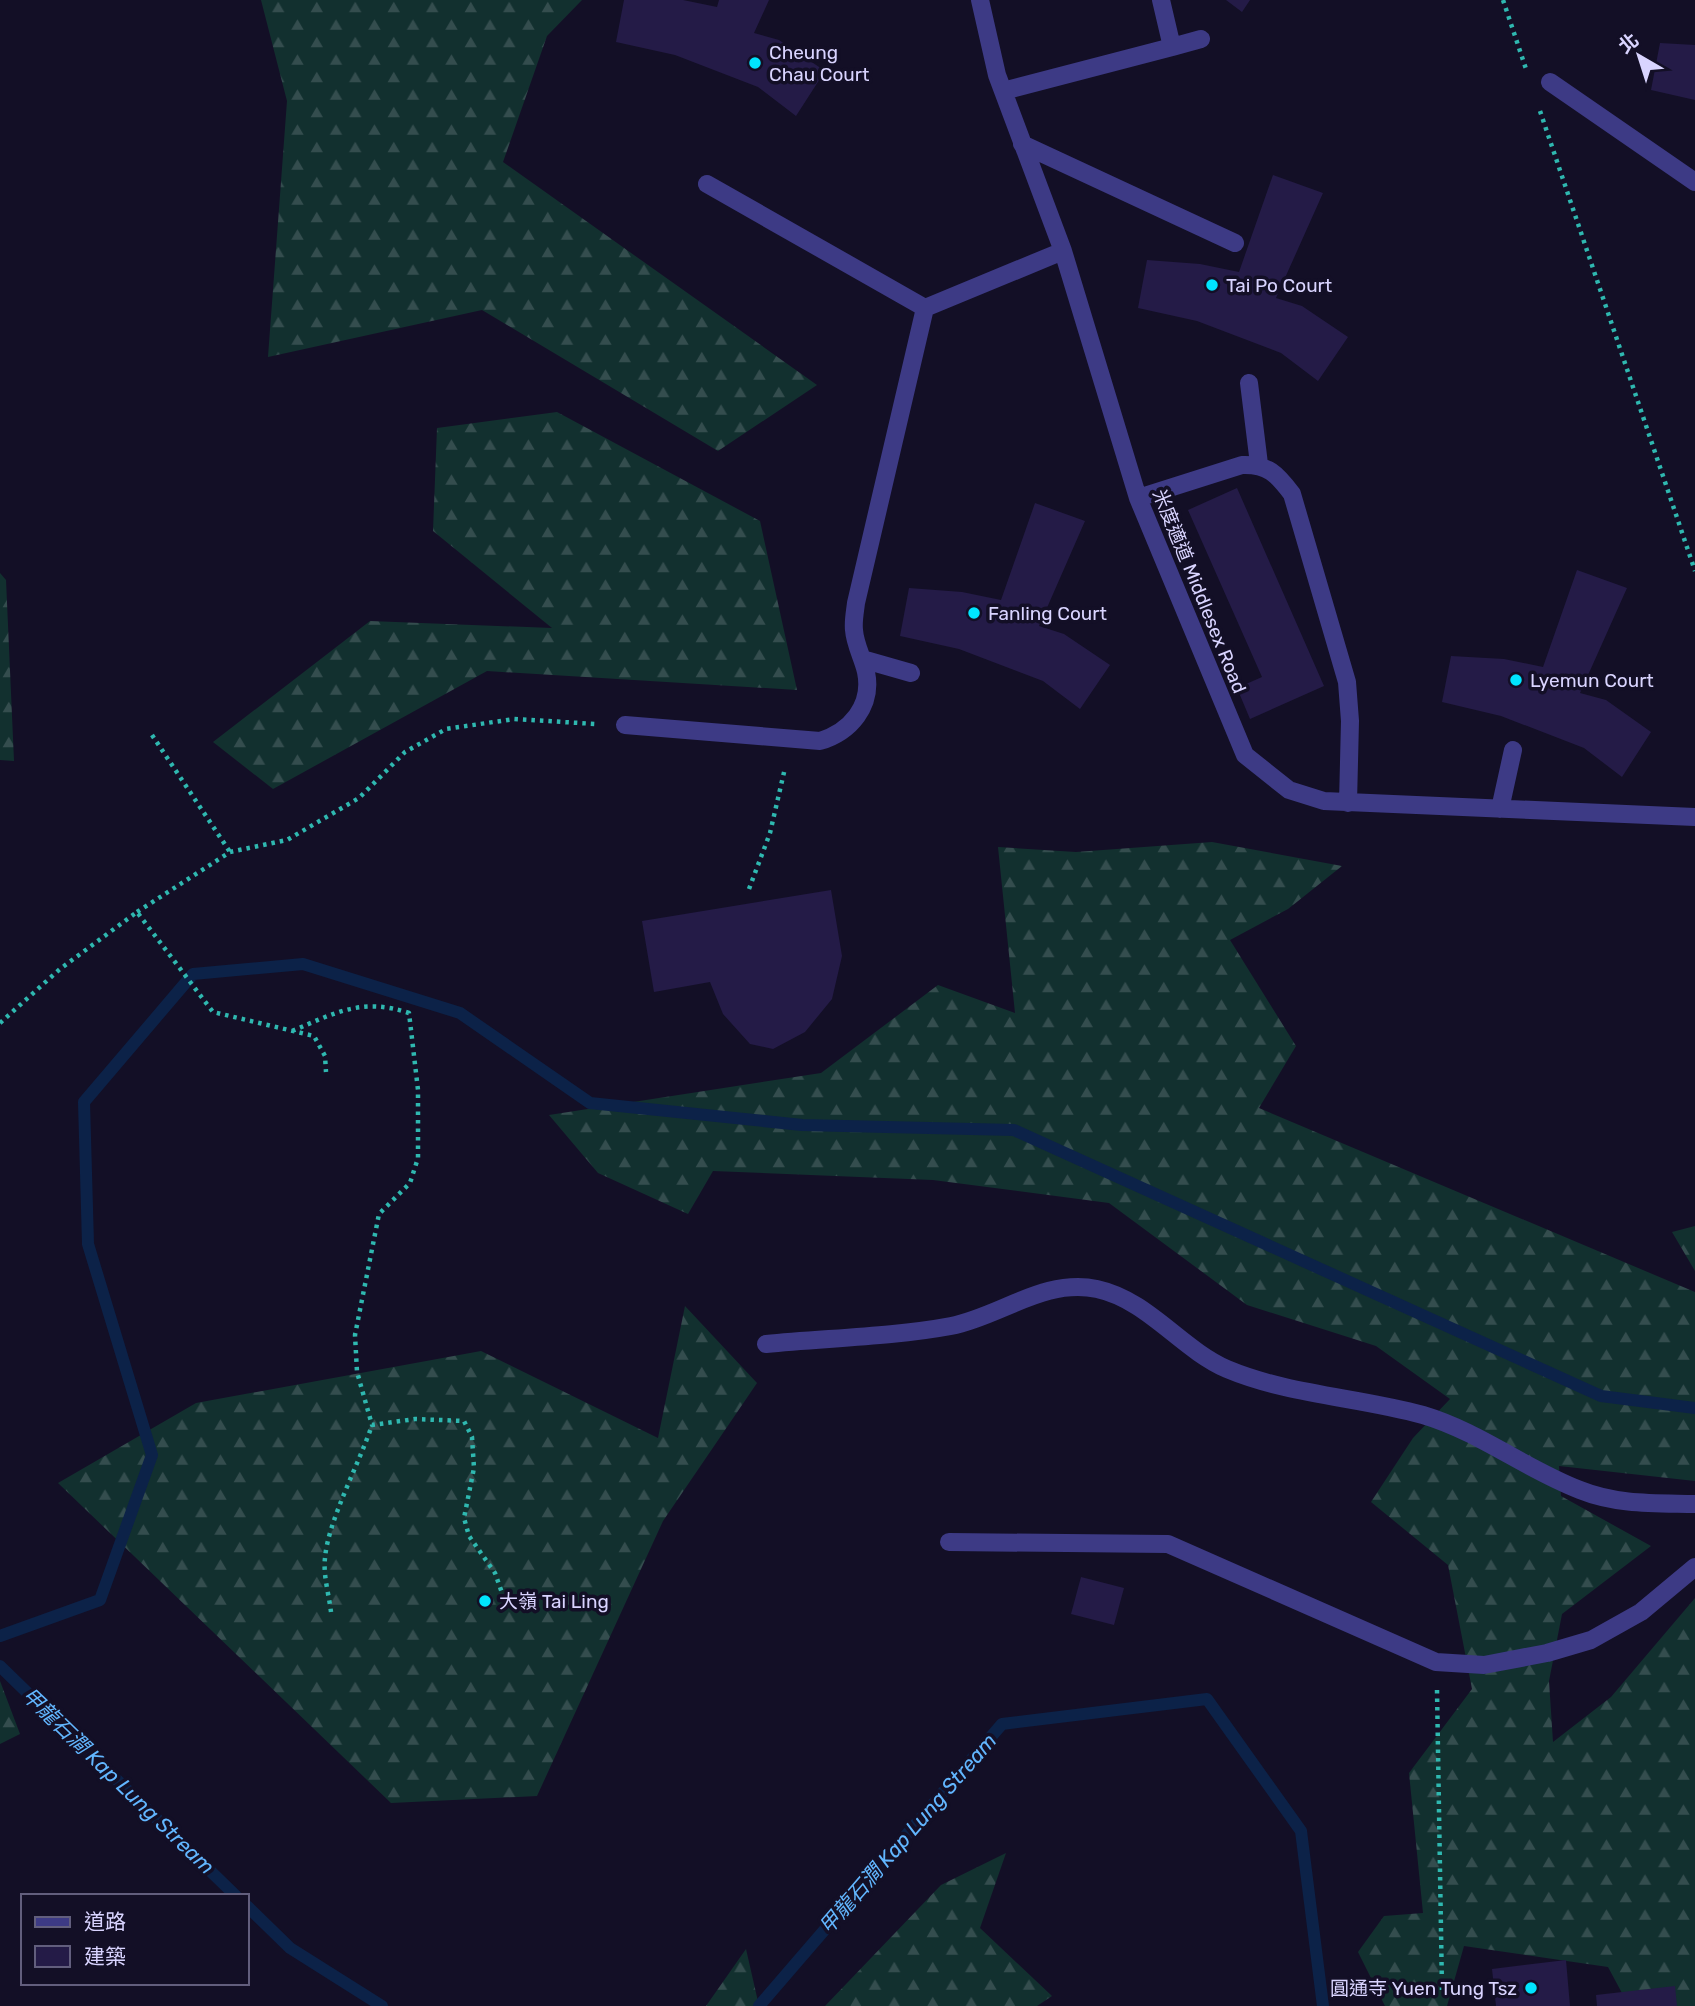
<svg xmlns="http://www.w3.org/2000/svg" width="1695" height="2006" font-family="Rubik,'Noto Sans TC',sans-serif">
<defs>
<pattern id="forest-firs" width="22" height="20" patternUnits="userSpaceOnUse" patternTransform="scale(1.75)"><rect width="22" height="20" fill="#12302f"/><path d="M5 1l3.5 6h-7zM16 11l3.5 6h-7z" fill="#344d4e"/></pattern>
</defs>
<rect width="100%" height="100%" fill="#130f26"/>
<!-- forest -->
<path fill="url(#forest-firs)" d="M261,0H582L547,36L503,162L817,385L718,451L482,310L268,357L287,101Z
M557,412L760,521L797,690L487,671L273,789L213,742L370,621L552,628L433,531L437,428Z
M0,573L6,580L14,761L0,760Z
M1212,842L1342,866L1288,909L1230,940L1296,1046L1259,1108L1695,1292V1481L1559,1466L1561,1496L1651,1546L1562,1614L1549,1681L1553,1742L1611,1697L1695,1598V2006H1629L1608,1967L1464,1946L1447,2006H1385L1358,1952L1384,1916L1423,1913L1409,1773L1472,1689L1448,1565L1371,1502L1413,1438L1450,1399L1376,1346L1247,1305L1109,1203L933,1180L713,1171L688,1214L598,1173L549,1115L821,1073L938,985L1015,1013L998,847L1076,852Z
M1695,1226V1271L1672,1232Z
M685,1306L757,1383L663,1521L537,1796L391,1803L58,1483L196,1403L481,1351L658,1438Z
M0,1681L20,1734L0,1744Z
M1006,1853L980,1928L1052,1996L1037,2006H825L941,1885Z
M746,1949L759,2006H706Z"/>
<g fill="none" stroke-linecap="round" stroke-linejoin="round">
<!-- stream -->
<path stroke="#0c2248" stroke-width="12" d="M0,1636L100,1600L152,1455L88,1244L84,1102L193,974L303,964L460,1013L590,1103L802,1125L1014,1130L1601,1396L1695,1408
M0,1666L236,1896
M247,1906L290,1948L382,2006
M759,2006L1002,1724L1207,1699L1301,1831L1323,2006"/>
</g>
<!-- building -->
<path fill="#241b47" d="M624,0H683L717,7L719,0H769L754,33L779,40L825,71L796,116L758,87L675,55L616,42Z
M1226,0H1250L1242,12Z
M1660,43L1695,45V100L1651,90Z
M1273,175L1323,193L1276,298L1302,306L1348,337L1318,381L1281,353L1197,321L1138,308L1147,260L1200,264L1239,272Z
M1237,488L1324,686L1250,719L1237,688L1262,677L1188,510Z
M1035,503L1085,521L1039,626L1064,634L1110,665L1080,709L1043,681L959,649L900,636L909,588L962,592L1001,600Z
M1577,570L1627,588L1580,693L1606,700L1651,732L1622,777L1584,748L1501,716L1442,702L1451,656L1504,659L1543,667Z
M831,890L842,956L832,999L805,1032L773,1049L750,1044L723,1014L710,982L654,992L642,921Z
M1081,1577L1124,1588L1114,1625L1071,1614Z
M1566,1960L1570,2006H1496L1492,1969Z
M1675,1986L1677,2006H1597L1596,1995Z"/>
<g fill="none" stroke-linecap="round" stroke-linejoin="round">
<!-- path -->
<path stroke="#2fb8b0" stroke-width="4.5" stroke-dasharray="3.5 5" stroke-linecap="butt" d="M1503,0L1526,69
M1540,111L1695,571
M152,735L230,852
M749,889L770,833L785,768
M137,912L230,852L287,840L359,798L405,752L446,729L514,719L596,724
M0,1023L60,969L137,912L213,1012L314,1036L325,1056L326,1072
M292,1031C335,1013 362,997 409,1013L418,1090V1158L410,1183L379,1214L355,1335L357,1372L372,1425L415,1419L464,1421L472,1437L474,1468L464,1518L469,1536L495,1573L507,1607
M331,1612C329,1595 323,1575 325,1558C328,1521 359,1464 372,1425
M1437,1690L1442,1990"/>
<!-- minor -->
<path stroke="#3d3a85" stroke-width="18" d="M980,0L997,75L1063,251L1138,498L1245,755L1289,790L1324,801L1695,817
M1172,47L1201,39
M1550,82L1695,182
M1003,91L1172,47L1161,0
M1022,144L1235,243
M707,184L925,308
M925,308L1063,251
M1249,383L1259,464
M1138,498L1242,465C1268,464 1277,474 1292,494L1347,682L1350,721L1348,803
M862,659L911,673
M625,725L820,741C850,732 873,706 866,672C863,658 855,645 854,630C853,621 855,612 856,603L925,308
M1500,809L1513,750
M766,1344C826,1338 892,1337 951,1326C1001,1316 1044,1278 1097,1289C1148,1300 1181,1349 1227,1369C1289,1395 1358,1397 1423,1415C1480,1432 1525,1469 1580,1490C1617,1505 1656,1503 1695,1504
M949,1542L1168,1544L1436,1662L1484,1665L1547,1653L1591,1640L1641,1612L1695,1567"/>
</g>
<!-- markers -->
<g fill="#00e5ff" stroke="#130f26" stroke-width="2.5">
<circle cx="755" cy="63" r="7"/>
<circle cx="1212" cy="285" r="7"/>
<circle cx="974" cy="613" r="7"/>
<circle cx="1516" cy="680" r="7"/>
<circle cx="485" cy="1601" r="7"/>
<circle cx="1531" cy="1988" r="7"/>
</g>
<g text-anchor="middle" stroke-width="7" stroke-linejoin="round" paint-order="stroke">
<!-- poi labels -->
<g font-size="19" fill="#d9d4ff" stroke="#130f26" text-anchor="start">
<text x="769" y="59">Cheung<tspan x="769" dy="22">Chau Court</tspan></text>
<text x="1226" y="292">Tai Po Court</text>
<text x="988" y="620">Fanling Court</text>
<text x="1530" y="687">Lyemun Court</text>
<text x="499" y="1608">大嶺 Tai Ling</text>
<text x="1517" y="1995" text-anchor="end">圓通寺 Yuen Tung Tsz</text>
</g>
<!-- street labels -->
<g font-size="19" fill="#d9d4ff" stroke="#130f26">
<text transform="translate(1200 591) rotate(68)" y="7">米度適道 Middlesex Road</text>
</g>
<!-- water labels -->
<g font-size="21" font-style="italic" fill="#62b6ff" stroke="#130f26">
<text transform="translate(118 1781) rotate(44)" y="7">甲龍石澗 Kap Lung Stream</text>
<text transform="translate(908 1834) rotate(-49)" y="7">甲龍石澗 Kap Lung Stream</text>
</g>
</g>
<!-- legend -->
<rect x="21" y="1894" width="228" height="91" fill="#130f26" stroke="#625e7d" stroke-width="2"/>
<rect x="35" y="1917" width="35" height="10" fill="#3d3a85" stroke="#625e7d" stroke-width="2"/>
<text x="84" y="1929" font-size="21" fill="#d9d4ff">道路</text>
<rect x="35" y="1946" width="35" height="21" fill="#241b47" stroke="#625e7d" stroke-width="2"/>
<text x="84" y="1964" font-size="21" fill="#d9d4ff">建築</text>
<!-- north arrow -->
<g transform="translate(1639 56) rotate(321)" stroke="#130f26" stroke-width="5" paint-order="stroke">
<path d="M0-5L12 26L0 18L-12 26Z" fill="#d9d4ff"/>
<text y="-10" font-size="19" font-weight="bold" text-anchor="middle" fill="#d9d4ff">北</text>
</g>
</svg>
